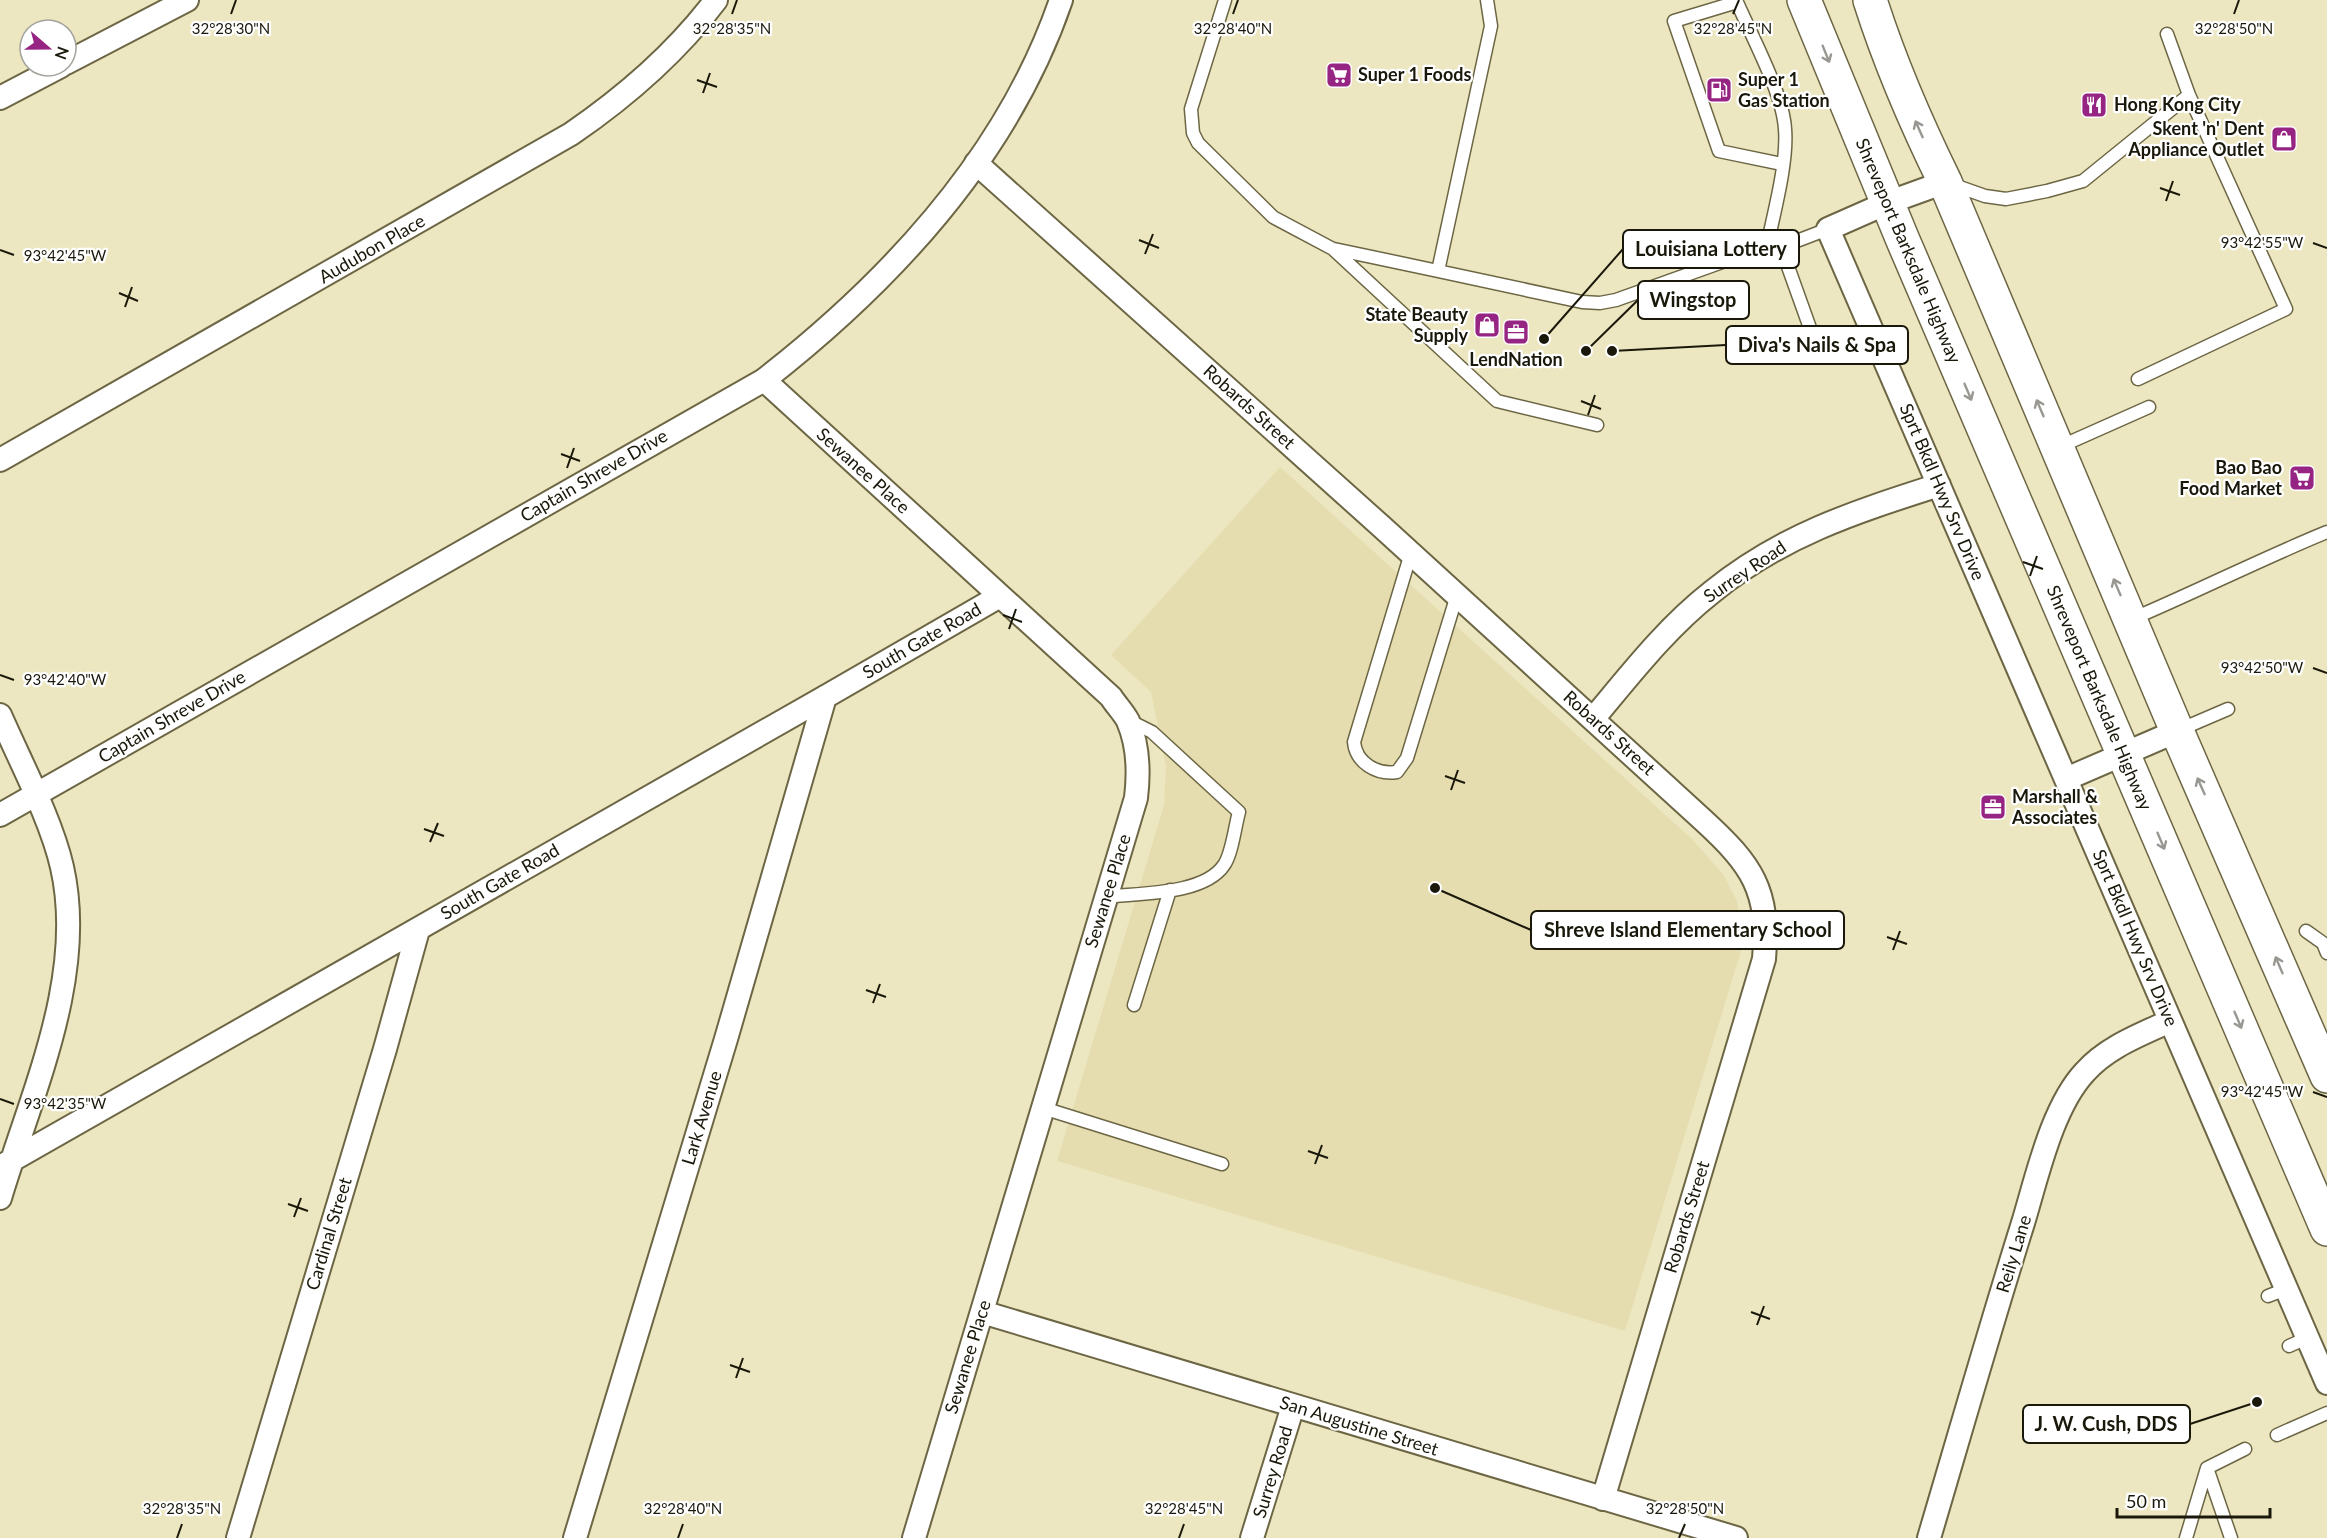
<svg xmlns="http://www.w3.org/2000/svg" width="2327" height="1538" font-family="Lato,sans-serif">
<rect width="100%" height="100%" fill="#ede7c1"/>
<!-- built -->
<path fill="#e5ddb0" d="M1280,467L1691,838L1723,874L1737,901L1742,928L1741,951L1625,1331L1057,1161L1164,805L1166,767L1151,692L1111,655Z"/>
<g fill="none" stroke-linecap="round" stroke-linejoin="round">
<defs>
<path id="lane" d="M1225,0L1191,109L1193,133L1198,143L1273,217L1333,249L1497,401L1597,425
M1487,0L1491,26L1438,271L1582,302L1600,303L1616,300L1739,256L1781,247L1828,229
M1736,0C1751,35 1783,93 1785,129C1788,163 1773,216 1766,251
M1737,2L1674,21L1719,151L1782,164
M1951,184L1985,196L2006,199L2047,191L2083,181L2189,95L2167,34
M1781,247L1815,342
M1334,249L1438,271
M2138,379L2286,309L2189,95
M2059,447L2149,407
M1411,553L1354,742C1356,763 1377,775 1397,772L1407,758L1457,595
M2132,619C2198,591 2261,559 2327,532
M2179,730L2228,709
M1106,897C1139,893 1204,895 1224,865C1232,854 1235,826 1239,812L1152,732L1128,720
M2306,931L2323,943L2327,953
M1134,1005L1170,890
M1043,1108L1222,1164
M2268,1296L2286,1289
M2289,1346L2307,1338
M2277,1435L2327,1413
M2207,1468L2231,1538
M2186,1538L2207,1468L2245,1449"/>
<path id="street" d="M66,63L187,0
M0,98L61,66
M976,163L1382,527L1703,820C1752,865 1770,890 1764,959L1603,1499
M1945,182L1887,203L1828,229L2327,1383
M764,380L1111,697C1116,705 1124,713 1128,721C1138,744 1139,773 1136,798L914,1538
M0,460L571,134C625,97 676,53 716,0
M0,715C20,761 51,819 62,867C87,977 31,1094 0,1198
M1593,719C1630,675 1666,628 1712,592C1782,535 1855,512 1939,485
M2066,779L2177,731
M0,815L764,380C891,281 1008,155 1061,0
M0,1167L825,697L1000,596
M982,1312L1736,1538
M238,1538L385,1049L418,930
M575,1538L726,1039L825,697
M1252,1538L1293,1406
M1929,1538C1960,1433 1990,1328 2023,1223C2037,1177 2052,1107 2085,1072C2107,1047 2140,1035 2170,1021"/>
<path id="secondary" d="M1804,0L1902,238L2327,1229
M1870,0C1890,63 1916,123 1945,182L2177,731L2327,1076"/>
</defs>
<!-- lane casing -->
<use href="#lane" stroke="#6c6644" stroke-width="15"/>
<!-- street casing -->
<use href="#street" stroke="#6c6644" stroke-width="26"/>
<!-- secondary casing -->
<use href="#secondary" stroke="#6c6644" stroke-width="36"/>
<!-- lane -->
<use href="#lane" stroke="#fff" stroke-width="12"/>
<!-- street -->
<use href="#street" stroke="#fff" stroke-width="22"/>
<!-- secondary -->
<use href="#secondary" stroke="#fff" stroke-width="33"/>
</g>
<!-- one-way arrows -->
<defs><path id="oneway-shaft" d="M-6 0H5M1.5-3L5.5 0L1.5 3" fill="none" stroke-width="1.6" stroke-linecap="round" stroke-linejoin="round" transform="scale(1.5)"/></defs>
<g stroke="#989791">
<use href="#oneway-shaft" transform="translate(1826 54) rotate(68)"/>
<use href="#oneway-shaft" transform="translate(1919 129) rotate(-114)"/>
<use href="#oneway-shaft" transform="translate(1968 392) rotate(67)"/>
<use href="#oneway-shaft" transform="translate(2040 408) rotate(-113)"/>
<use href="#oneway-shaft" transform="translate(2117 587) rotate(-113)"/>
<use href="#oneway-shaft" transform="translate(2201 786) rotate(-114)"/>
<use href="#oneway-shaft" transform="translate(2161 841) rotate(67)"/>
<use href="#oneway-shaft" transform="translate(2279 965) rotate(-113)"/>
<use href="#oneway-shaft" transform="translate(2238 1020) rotate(67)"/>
</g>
<!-- ticks -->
<path fill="none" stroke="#1a180a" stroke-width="2" d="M231,14L236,0M732,14L737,0M1233,14L1238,0M1733,14L1739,0M2234,14L2239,0M697,80L717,87M703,93L710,73M2160,188L2180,195M2166,201L2173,181M1139,240L1159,248M2313,243L2327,248M0,250L14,255M1145,254L1153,234M119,293L138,301M125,307L132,287M1581,401L1601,409M1588,415L1595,395M561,454L580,461M567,468L574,448M2023,562L2043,569M2030,576L2037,556M1003,615L1022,622M1009,629L1016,609M2313,668L2327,673M0,675L14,680M1445,776L1465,783M1451,790L1458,770M424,829L444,836M430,842L438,823M1887,937L1907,944M1893,950L1900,931M866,990L886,997M873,1003L880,984M2313,1092L2327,1097M0,1099L14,1104M1308,1151L1328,1158M1315,1164L1322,1145M288,1204L308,1211M294,1217L301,1198M1751,1312L1770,1319M1757,1325L1764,1306M730,1365L750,1372M736,1378L743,1358M177,1538L182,1524M678,1538L683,1524M1179,1538L1184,1524M1679,1538L1685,1524"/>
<!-- icons -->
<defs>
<symbol id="supermarket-square" viewBox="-11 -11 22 22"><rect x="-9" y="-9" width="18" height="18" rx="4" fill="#962482" stroke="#fff"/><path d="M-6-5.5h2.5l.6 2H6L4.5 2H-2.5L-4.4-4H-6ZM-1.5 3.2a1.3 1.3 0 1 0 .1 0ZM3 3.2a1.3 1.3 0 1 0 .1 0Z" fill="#fff"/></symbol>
<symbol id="fuel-square" viewBox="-11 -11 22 22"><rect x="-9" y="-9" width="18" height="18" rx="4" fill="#962482" stroke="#fff"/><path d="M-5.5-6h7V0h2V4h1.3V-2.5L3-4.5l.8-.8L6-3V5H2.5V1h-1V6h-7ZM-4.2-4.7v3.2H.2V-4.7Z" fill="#fff"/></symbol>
<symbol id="restaurant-square" viewBox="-11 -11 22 22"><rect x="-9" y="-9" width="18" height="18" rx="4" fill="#962482" stroke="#fff"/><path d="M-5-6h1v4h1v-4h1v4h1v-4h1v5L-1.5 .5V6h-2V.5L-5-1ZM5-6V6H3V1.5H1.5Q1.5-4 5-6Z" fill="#fff"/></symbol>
<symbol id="shop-square" viewBox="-11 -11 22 22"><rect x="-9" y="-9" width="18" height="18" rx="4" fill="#962482" stroke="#fff"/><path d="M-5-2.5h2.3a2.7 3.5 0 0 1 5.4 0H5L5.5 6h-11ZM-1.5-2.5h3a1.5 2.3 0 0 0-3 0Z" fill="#fff"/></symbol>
<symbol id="office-square" viewBox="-11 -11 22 22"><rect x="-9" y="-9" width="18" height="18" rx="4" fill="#962482" stroke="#fff"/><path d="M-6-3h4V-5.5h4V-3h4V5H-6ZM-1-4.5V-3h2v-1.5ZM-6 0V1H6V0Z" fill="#fff"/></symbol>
</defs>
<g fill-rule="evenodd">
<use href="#supermarket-square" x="1324" y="60" width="30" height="30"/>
<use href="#fuel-square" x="1704" y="75" width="30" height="30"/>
<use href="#restaurant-square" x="2079" y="90" width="30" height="30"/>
<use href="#shop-square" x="2269" y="124" width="30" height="30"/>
<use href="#shop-square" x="1472" y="310" width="30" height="30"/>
<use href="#office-square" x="1501" y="317" width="30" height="30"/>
<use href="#supermarket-square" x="2287" y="463" width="30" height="30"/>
<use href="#office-square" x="1978" y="792" width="30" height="30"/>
</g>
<g text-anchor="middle" stroke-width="4.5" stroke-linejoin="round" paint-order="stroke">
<!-- poi labels -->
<g font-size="18" font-weight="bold" fill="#1a180a" stroke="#fff" text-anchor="start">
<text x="1358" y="81">Super 1 Foods</text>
<text x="1738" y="86">Super 1<tspan x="1738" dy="21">Gas Station</tspan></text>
<text x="2114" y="111">Hong Kong City</text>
<text x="2264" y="135" text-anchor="end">Skent 'n' Dent<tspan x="2264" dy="21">Appliance Outlet</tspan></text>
<text x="1468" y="321" text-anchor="end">State Beauty<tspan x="1468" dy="21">Supply</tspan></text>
<text x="1516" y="366" text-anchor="middle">LendNation</text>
<text x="2282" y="474" text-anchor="end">Bao Bao<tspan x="2282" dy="21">Food Market</tspan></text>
<text x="2012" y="803">Marshall &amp;<tspan x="2012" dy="21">Associates</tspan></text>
</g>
<!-- street labels -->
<g font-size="18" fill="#1a180a" stroke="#fff">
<text transform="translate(372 249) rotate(-30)" y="6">Audubon Place</text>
<text transform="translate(1908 251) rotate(67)" y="6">Shreveport Barksdale Highway</text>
<text transform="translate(1249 407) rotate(42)" y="6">Robards Street</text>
<text transform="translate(863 471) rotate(42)" y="6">Sewanee Place</text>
<text transform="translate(594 476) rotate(-30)" y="6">Captain Shreve Drive</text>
<text transform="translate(1942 492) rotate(67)" y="6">Sprt Bkdl Hwy Srv Drive</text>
<text transform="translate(1745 572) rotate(-34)" y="6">Surrey Road</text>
<text transform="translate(922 641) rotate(-30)" y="6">South Gate Road</text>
<text transform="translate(2099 698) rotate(67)" y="6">Shreveport Barksdale Highway</text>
<text transform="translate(172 717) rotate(-30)" y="6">Captain Shreve Drive</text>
<text transform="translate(1609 733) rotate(42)" y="6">Robards Street</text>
<text transform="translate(500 882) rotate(-30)" y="6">South Gate Road</text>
<text transform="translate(1108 891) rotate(-73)" y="6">Sewanee Place</text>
<text transform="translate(2135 938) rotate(67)" y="6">Sprt Bkdl Hwy Srv Drive</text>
<text transform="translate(702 1118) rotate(-73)" y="6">Lark Avenue</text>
<text transform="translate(1687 1217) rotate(-73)" y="6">Robards Street</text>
<text transform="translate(329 1234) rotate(-73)" y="6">Cardinal Street</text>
<text transform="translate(2014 1254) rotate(-73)" y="6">Reily Lane</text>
<text transform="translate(968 1357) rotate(-73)" y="6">Sewanee Place</text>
<text transform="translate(1359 1426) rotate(17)" y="6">San Augustine Street</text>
<text transform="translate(1273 1472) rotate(-73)" y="6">Surrey Road</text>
</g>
</g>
<g font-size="15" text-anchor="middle" fill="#1a180a" stroke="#fff" stroke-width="4.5" stroke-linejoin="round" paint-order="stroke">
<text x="231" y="34">32°28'30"N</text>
<text x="732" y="34">32°28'35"N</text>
<text x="1233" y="34">32°28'40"N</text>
<text x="1733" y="34">32°28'45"N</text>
<text x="2234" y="34">32°28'50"N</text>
<text x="2262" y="248">93°42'55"W</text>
<text x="65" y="261">93°42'45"W</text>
<text x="2262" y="673">93°42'50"W</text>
<text x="65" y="685">93°42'40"W</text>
<text x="2262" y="1097">93°42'45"W</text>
<text x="65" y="1109">93°42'35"W</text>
<text x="182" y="1514">32°28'35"N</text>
<text x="683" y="1514">32°28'40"N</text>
<text x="1184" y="1514">32°28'45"N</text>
<text x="1685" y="1514">32°28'50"N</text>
</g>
<!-- callouts -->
<path fill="none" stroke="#1a180a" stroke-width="2" d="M1544 339L1623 249M1586 351L1638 300M1612 351L1726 345M1435 888L1531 930M2257 1402L2190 1424"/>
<g fill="#1a180a" stroke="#fff" stroke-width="2">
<circle cx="1544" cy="339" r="6"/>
<circle cx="1586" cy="351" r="6"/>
<circle cx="1612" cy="351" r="6"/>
<circle cx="1435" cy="888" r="6"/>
<circle cx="2257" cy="1402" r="6"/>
</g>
<g fill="#fff" stroke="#1a180a" stroke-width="2">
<rect x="1623" y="230" width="176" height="38" rx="6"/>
<rect x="1638" y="281" width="111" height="38" rx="6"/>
<rect x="1726" y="326" width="182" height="38" rx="6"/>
<rect x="1531" y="911" width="313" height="38" rx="6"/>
<rect x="2023" y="1405" width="167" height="38" rx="6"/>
</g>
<g font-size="20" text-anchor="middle" font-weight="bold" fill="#1a180a">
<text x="1711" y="256">Louisiana Lottery</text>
<text x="1693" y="307">Wingstop</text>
<text x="1817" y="352">Diva's Nails &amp; Spa</text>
<text x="1688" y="937">Shreve Island Elementary School</text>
<text x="2106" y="1431">J. W. Cush, DDS</text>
</g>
<!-- north arrow -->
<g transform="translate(48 48) rotate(110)"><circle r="28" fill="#ffffff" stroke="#a3a39d" stroke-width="1.5"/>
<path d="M0-4.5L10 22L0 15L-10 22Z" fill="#962482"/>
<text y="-9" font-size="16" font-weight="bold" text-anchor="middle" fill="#1a180a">N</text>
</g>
<!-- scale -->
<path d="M2117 1508v9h153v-9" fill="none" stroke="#1a180a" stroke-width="3"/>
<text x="2126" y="1508" font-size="18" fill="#1a180a" stroke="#ffffff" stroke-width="4.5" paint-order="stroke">50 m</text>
</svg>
